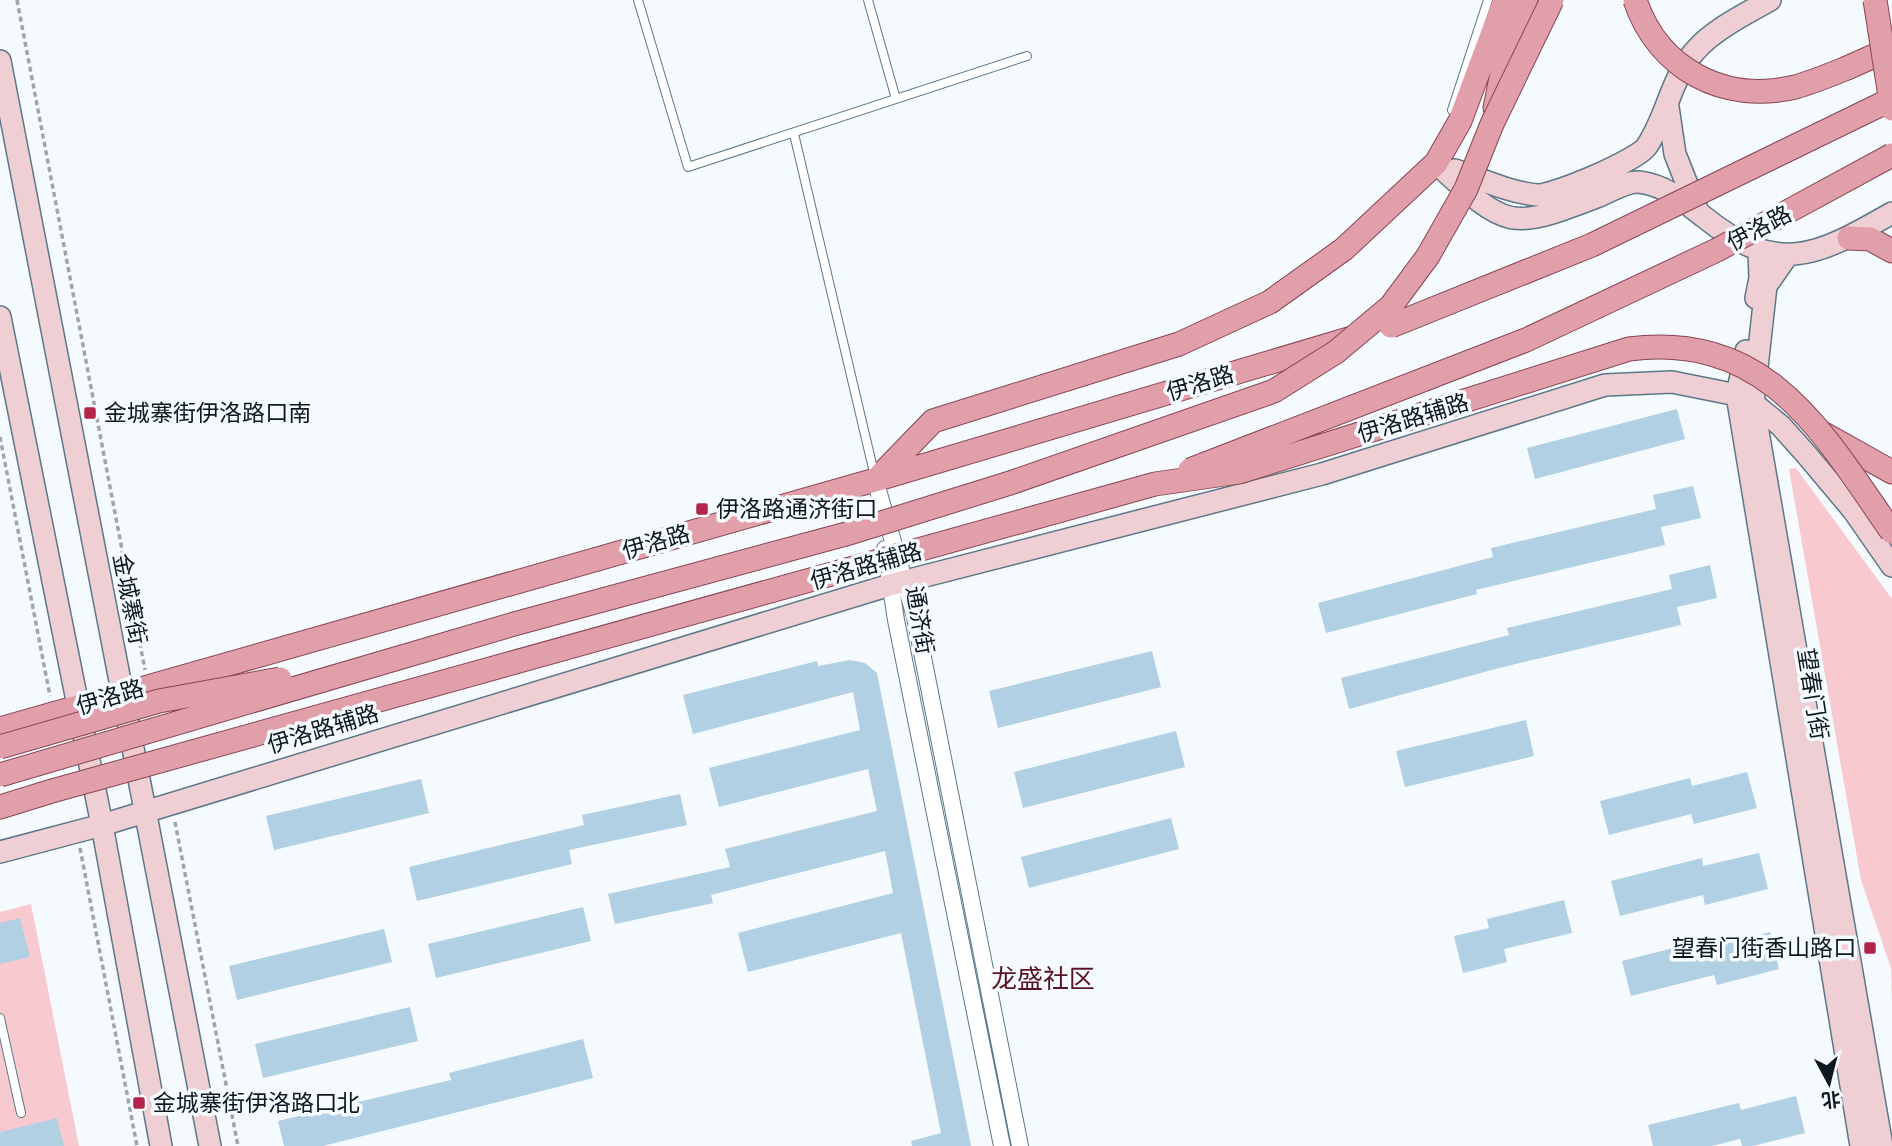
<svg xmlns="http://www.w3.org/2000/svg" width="1892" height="1146" font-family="'DejaVu Sans','Noto Sans SC',sans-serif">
<rect width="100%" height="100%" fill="#f4fafe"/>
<!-- green -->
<path fill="#f8c9ce" d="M1796,468L1892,599V1003L1891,968L1861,880L1789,469Z
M31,904L79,1146H0V912Z"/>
<!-- building -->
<path fill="#b1d0e3" d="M1677,409L1685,439L1535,479L1527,448Z
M1693,486L1701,518L1661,527L1665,545L1476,590L1477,594L1326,633L1318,603L1493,557L1491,548L1656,509L1653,495Z
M1710,565L1717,598L1677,607L1681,625L1499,668L1349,709L1341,678L1509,635L1507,628L1672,589L1669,575Z
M1152,651L1161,687L998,728L989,691Z
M850,660L865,663L877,673L971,1146H912L911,1141L941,1133L901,933L748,972L738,933L893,893L885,851L711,895L713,903L615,924L608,894L730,867L725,849L877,811L868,769L719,807L709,768L860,730L853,692L693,734L683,695L817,661L818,666Z
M1526,720L1534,756L1405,787L1396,751Z
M1176,731L1185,767L1023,808L1014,772Z
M1747,772L1757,808L1694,824L1691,814L1609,835L1600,801L1690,778L1692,786Z
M421,779L429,813L274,850L266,816Z
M680,794L687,825L569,850L572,864L417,901L409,867L584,825L582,815Z
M1171,818L1179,849L1029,888L1021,857Z
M1759,853L1768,889L1705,905L1703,895L1620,916L1611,881L1702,858L1703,866Z
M1564,900L1572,933L1504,949L1507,962L1463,973L1454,936L1489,928L1487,919Z
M583,907L591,941L436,978L428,944Z
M20,918L30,957L0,964V923Z
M384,929L392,962L237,1000L229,966Z
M1770,932L1779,969L1717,985L1714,975L1631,996L1622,961L1713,938L1715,946Z
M410,1007L418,1041L263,1078L255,1044Z
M583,1039L593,1078L323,1146H284L278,1121L451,1080L449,1073Z
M1796,1096L1805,1133L1753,1146H1742L1740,1139L1712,1146H1653L1648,1125L1739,1103L1741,1110Z
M57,1118L64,1146H0V1132Z"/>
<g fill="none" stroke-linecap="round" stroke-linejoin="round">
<defs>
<path id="lane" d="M638,0L688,167L1027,56
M868,0L896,99
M1452,110L1488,0
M794,134L875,477
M0,1018L21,1113"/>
<path id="street" d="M875,480L915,617L1020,1146
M885,549L896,620L1002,1146"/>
<path id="secondary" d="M0,61L210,1146
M1668,107L1675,154L1698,212
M1436,163C1507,229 1509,231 1599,196C1611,191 1627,181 1639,182C1665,185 1684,201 1704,217C1778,277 1817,256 1892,213
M1455,170C1481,179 1508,192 1537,195C1553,196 1638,160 1647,146C1667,116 1671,78 1695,51C1713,30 1745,14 1770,0
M1787,256L1766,286L1753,403L1882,1146
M1756,298L1760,278L1759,252
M0,317L102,825L161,1146
M1746,351L1737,395L1861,1146
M0,852L102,825L890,585L1322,474L1605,385L1672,382L1737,395L1753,403L1781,426L1806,454L1853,510L1892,566"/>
<path id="primary" d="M1847,68L1892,48
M1495,108L1504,63L1526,0
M1849,238L1870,239L1892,251
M1824,434L1892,472
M877,479L933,421L1179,344L1270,302L1344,249L1436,163L1460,121L1505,0
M0,729L875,480L1352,338
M0,807L52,791"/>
</defs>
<!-- lane casing -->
<use href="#lane" stroke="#5b7888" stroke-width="10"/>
<!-- street casing -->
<use href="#street" stroke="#5b7888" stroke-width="18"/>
<!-- secondary casing -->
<use href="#secondary" stroke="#5b7888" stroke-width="24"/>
<!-- primary casing -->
<use href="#primary" stroke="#884654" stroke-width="25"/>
<!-- path -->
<path stroke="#9da6aa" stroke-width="3.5" stroke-dasharray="5 3.5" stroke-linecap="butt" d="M17,0L145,670
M0,437L50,696
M175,822L238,1146
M80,848L137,1146"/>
<!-- lane -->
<use href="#lane" stroke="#fff" stroke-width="8"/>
<!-- street -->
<use href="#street" stroke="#fff" stroke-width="16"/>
<!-- secondary -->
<use href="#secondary" stroke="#efcfd4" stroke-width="21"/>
<!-- primary -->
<use href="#primary" stroke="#e09fa9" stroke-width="23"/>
<defs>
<path id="primary-bridge" d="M1635,0C1658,69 1724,104 1795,87C1813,82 1830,75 1847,68
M1875,0L1892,109
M1391,326L1592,245L1892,99
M1190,470L1526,340L1717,250L1892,155
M0,747L159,701L280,679
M0,775L514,624L846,534L1010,483L1274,391L1336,352L1391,306L1428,256L1466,189L1492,124L1552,0
M52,791L1155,484L1239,472L1629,349C1769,332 1822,432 1892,532"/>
</defs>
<!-- primary-bridge casing -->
<use href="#primary-bridge" stroke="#884654" stroke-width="25" stroke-linecap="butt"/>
<!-- primary-bridge -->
<use href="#primary-bridge" stroke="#e09fa9" stroke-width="23"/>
</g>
<!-- markers -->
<g fill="#b42349" stroke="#f4fafe" stroke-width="2.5">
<rect x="83" y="406" width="14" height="14" rx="3.5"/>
<rect x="695" y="502" width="14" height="14" rx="3.5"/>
<rect x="1863" y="941" width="14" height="14" rx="3.5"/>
<rect x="132" y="1096" width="14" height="14" rx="3.5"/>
</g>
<g text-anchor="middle" stroke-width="7" stroke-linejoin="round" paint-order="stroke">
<!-- street labels -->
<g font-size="23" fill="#0d191f" stroke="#f4fafe">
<text transform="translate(1759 228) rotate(-28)" y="8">伊洛路</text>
<text transform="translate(1200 383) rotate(-17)" y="8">伊洛路</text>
<text transform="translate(1413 418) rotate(-17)" y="8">伊洛路辅路</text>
<text transform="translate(656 542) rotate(-16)" y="8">伊洛路</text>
<text transform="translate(866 566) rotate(-16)" y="8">伊洛路辅路</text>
<text transform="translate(130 599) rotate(79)" y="8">金城寨街</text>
<text transform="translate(920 620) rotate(80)" y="8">通济街</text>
<text transform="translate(1813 694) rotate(81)" y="8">望春门街</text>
<text transform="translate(110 697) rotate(-17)" y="8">伊洛路</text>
<text transform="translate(323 729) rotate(-17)" y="8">伊洛路辅路</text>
</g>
<!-- poi labels -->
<g font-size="23" fill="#0d191f" stroke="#f4fafe" text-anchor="start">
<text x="104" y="421">金城寨街伊洛路口南</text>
<text x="716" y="517">伊洛路通济街口</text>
<text x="1856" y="956" text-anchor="end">望春门街香山路口</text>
<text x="153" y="1111">金城寨街伊洛路口北</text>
</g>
<!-- quarter labels -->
<g font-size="26" fill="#591424" stroke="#f4fafe">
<text x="1043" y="988">龙盛社区</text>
</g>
</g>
<!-- north arrow -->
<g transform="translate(1829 1083) rotate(173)" stroke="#f4fafe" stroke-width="5" paint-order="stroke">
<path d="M0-5L12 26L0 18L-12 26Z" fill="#0d191f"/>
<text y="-10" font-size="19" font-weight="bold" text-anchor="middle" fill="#0d191f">北</text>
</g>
</svg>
